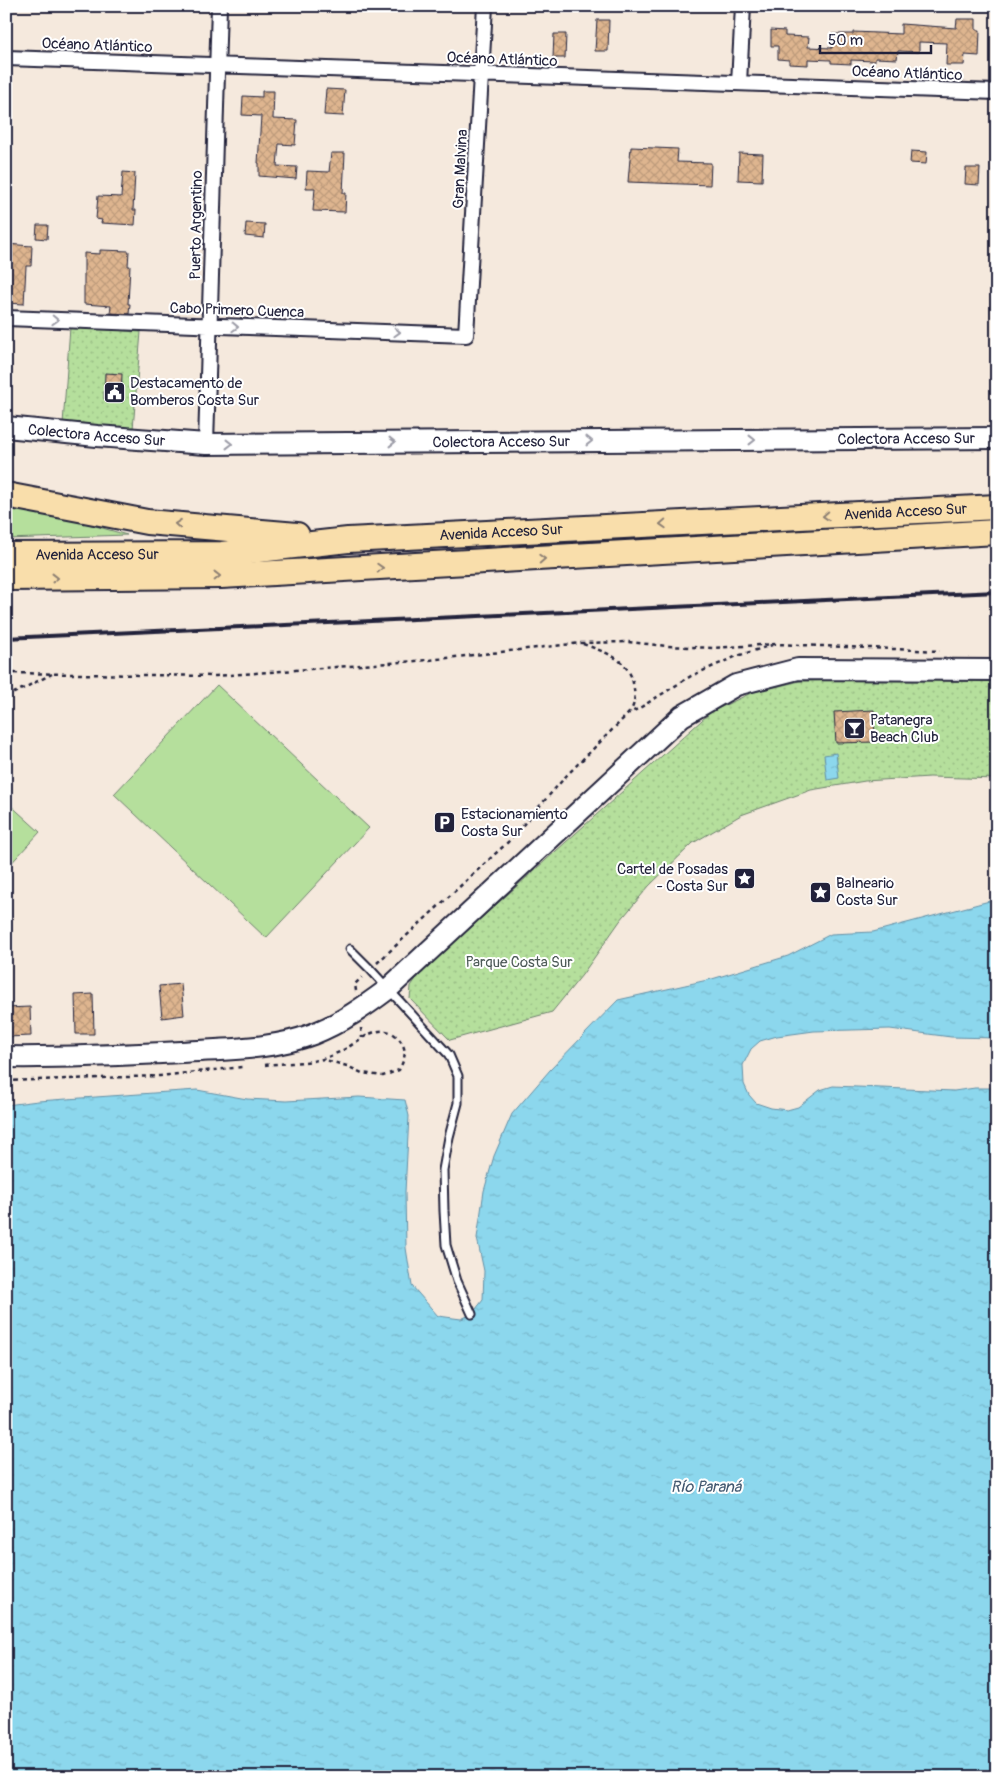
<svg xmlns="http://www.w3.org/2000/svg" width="1003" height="1783" font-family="Pangolin,sans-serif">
<defs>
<pattern id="park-dots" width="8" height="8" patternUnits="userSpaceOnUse" patternTransform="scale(1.25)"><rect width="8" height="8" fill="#b5df9c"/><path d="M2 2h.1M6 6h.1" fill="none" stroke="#9bbf87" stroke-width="1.8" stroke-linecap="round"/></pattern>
<pattern id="water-ripples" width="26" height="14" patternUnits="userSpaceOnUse" patternTransform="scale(1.25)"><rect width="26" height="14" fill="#8cd7ed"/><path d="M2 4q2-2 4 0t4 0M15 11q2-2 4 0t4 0" fill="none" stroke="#78b8cc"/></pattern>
<pattern id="building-cross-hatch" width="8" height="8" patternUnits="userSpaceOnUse" patternTransform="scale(1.25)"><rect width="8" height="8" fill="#deb58f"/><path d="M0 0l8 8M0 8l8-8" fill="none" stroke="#be9b7c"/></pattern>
</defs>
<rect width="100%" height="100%" fill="#f5e9dd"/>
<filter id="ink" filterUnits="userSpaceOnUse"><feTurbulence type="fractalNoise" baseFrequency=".02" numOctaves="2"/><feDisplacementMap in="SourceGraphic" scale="10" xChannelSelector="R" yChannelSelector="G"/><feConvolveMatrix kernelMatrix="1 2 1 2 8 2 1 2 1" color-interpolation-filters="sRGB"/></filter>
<g filter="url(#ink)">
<!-- grass -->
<path fill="#b5df9c" stroke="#6c806c" d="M6,503L25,506L127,535L6,539Z
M217,685L369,828L266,938L114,794Z
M6,801L40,832L6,869Z"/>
<!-- park -->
<path fill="url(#park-dots)" stroke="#6c806c" d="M70,327L141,332L133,429L63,424Z
M841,680H997V779L930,777L865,781L811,790L741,815L693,843L649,886L620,921L582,975L552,1012L450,1040L410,999L411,986L420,973L711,712L751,693L800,681Z"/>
<!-- water -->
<path fill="url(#water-ripples)" stroke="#628fa6" d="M836,753L839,778L827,780L824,755Z
M997,899V1038L951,1037L890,1029L814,1031L777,1036L760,1041L751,1049L743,1065L744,1084L749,1095L756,1103L771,1108L787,1110L798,1107L820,1090L833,1086L954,1091L975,1088H997V1777H6V1105L38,1101L197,1090L247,1099L286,1101L359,1097L405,1100L409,1116L405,1192L406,1248L412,1286L438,1316L461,1319L472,1314L483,1300L484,1271L477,1238L484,1191L494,1156L512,1114L550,1070L618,1000L712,979L788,956L831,934L873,932Z"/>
<!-- building -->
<path fill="url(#building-cross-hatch)" stroke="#22223b" d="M957,19H976V30H980L979,56L965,55L964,65H946L947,43L919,42V52L898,51L897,59L875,58V61L851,60V64L831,63V60L808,59V65L789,64V60L778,59V46H771V30L785,31V36L809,37L808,47L832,48V34H853V32L901,34V24L956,28Z
M597,20H609L608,51H595Z
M554,34H566L565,58H553Z
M326,89L345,90L343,116L324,115Z
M262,91H274L273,119L297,120L295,145L279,144L277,166L297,167L296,179L259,176V163H258L261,116L242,115L243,96L262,97Z
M631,147L678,149L677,162L711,163L710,185L628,182Z
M911,151L927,152L926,164L910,163Z
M331,153H345L343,193H346L345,212L313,211L315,188H306L307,171L329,172Z
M739,153L763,154L762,181L738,180Z
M966,168H980L979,185L965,184Z
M123,172L135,173L133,210H136L135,225L101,223L102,220L96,219L98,196L121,197Z
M246,223L265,224L264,238L245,236Z
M37,225H48L47,239L36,238Z
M6,244L32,246L31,266H26L24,304L6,303Z
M100,250L129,251L128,266H130L128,304H130L129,314L110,313L111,306L84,304V253L100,254Z
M105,373L122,374L121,399H104Z
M874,710L875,742L836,743L834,712Z
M181,984L184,1015L162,1018L159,986Z
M93,994L94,1034H76L75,995Z
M30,1007L31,1036L6,1037V1008Z"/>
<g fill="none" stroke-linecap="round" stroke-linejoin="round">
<defs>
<path id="service" d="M350,949L370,969L449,1055L458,1076V1103L449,1137L443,1170L444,1211L446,1245L457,1281L472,1314"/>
<path id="minor" d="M6,58L997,92
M739,83L743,6
M6,318L466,335L485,6
M206,444L219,6"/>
<g id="secondary">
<path id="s1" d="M6,427L97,436L206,444L997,438"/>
<path d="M6,1057C65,1058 123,1055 181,1052C225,1049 272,1050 313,1034C341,1023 364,1007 388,989L682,716L736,685L798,669L997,670"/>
</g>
<g id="trunk">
<path d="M6,495L147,522L297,535"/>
<path id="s2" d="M6,555L222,554L348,540L997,507"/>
<path d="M6,578L221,576L997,532"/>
</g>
</defs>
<!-- service casing -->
<use href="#service" stroke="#22223b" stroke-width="11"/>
<!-- minor casing -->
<use href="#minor" stroke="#22223b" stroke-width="18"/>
<!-- secondary casing -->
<use href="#secondary" stroke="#22223b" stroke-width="24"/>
<!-- trunk casing -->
<use href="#trunk" stroke="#22223b" stroke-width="28"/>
<!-- path -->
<path stroke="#22223b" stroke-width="2.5" stroke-dasharray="4 4" stroke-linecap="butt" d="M583,644C607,653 631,659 634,689C635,697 635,704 630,712
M6,673L216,676L429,660L581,643L628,642L667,646L713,648L776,644L940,651
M6,697L52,674
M377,963L508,842L567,775L629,713L638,709L691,676L737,656L772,645
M356,991L355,984L362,977
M361,1028L362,1038
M265,1065C282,1063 308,1063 323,1059C330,1056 338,1053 345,1049C361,1040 382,1019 399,1039C408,1050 405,1058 399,1070L383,1076L362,1073L347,1066L322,1059
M6,1081L160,1076L242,1067"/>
<!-- service -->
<use href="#service" stroke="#fff" stroke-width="7"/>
<!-- minor -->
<use href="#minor" stroke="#fff" stroke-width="14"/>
<!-- secondary -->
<use href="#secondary" stroke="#fff" stroke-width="20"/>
<!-- trunk -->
<use href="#trunk" stroke="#f9deab" stroke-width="24"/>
<!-- rail -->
<path stroke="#22223b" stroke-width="4" d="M6,638L997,592"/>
</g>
<!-- one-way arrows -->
<defs><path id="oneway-chevron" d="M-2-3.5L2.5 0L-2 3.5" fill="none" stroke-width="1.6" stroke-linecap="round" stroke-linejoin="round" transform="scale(1.25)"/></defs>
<g stroke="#9c9ca7">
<use href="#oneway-chevron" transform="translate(55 320) rotate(2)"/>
<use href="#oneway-chevron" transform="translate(235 327) rotate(2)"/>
<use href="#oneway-chevron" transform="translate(397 332) rotate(2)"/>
<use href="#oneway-chevron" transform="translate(752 440)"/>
<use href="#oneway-chevron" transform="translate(589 441)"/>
<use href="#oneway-chevron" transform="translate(392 442)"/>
<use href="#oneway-chevron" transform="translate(229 444)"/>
</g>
<g stroke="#8e8073">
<use href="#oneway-chevron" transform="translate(826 516) rotate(177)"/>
<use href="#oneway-chevron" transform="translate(178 524) rotate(-175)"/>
<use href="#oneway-chevron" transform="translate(663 524) rotate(177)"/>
<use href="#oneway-chevron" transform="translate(542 559) rotate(-3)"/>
<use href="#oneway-chevron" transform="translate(380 568) rotate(-3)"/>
<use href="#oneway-chevron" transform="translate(217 576) rotate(-1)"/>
<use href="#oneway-chevron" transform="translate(55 578)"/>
</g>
</g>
<!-- icons -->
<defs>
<symbol id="civic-square" viewBox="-11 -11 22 22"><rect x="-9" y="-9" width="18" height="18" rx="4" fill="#22223b" stroke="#fff"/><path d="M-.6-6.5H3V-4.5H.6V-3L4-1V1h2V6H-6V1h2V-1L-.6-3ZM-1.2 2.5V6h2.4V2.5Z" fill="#fff"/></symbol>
<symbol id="bar-square" viewBox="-11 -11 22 22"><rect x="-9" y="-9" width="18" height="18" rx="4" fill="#22223b" stroke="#fff"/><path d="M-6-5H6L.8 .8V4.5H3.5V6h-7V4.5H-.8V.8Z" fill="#fff"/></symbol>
<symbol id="parking-square" viewBox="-11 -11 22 22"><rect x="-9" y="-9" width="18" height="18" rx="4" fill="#22223b" stroke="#fff"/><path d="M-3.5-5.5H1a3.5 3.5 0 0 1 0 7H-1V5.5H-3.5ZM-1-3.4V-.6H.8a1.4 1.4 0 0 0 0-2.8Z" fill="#fff"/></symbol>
<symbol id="sight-square" viewBox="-11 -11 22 22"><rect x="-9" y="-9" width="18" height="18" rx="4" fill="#22223b" stroke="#fff"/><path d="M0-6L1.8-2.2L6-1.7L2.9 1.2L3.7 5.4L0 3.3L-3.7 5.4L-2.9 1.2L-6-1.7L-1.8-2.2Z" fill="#fff"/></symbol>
</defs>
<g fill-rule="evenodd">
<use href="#civic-square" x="102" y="380" width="25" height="25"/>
<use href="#bar-square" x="842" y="716" width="25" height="25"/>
<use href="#parking-square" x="432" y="810" width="25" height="25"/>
<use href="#sight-square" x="732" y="866" width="25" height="25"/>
<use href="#sight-square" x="808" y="880" width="25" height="25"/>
</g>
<g text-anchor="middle" stroke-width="4" stroke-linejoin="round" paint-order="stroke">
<!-- street labels -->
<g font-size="15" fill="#22223b" stroke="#fff">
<text transform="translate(97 45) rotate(2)" y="5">Océano Atlántico</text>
<text transform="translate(502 59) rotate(2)" y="5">Océano Atlántico</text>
<text transform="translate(907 73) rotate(2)" y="5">Océano Atlántico</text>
<text transform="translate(460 169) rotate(-87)" y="5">Gran Malvina</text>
<text transform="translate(196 225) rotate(-89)" y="5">Puerto Argentino</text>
<text transform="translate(237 310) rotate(2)" y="5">Cabo Primero Cuenca</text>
<text dy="5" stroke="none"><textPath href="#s1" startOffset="91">Colectora Acceso Sur</textPath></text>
<text dy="5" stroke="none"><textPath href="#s1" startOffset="901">Colectora Acceso Sur</textPath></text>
<text dy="5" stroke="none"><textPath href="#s1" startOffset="496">Colectora Acceso Sur</textPath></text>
<text dy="5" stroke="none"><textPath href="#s2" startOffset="901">Avenida Acceso Sur</textPath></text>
<text dy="5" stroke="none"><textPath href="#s2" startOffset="496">Avenida Acceso Sur</textPath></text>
<text dy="5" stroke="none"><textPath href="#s2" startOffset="91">Avenida Acceso Sur</textPath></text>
</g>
<!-- poi labels -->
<g font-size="15" fill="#22223b" stroke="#fff" text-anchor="start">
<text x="130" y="388">Destacamento de<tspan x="130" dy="17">Bomberos Costa Sur</tspan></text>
<text x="870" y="725">Patanegra<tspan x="870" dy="17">Beach Club</tspan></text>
<text x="461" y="819">Estacionamiento<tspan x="461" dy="17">Costa Sur</tspan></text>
<text x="728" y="874" text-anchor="end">Cartel de Posadas<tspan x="728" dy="17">- Costa Sur</tspan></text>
<text x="836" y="888">Balneario<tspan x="836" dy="17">Costa Sur</tspan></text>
</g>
<!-- park labels -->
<g font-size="15" fill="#4e5b58" stroke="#fff">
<text x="519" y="967">Parque Costa Sur</text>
</g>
<!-- water labels -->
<g font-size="16" font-style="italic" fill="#425870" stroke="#fff">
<text x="706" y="1492">Río Paraná</text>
</g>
</g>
<!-- margin -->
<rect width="1003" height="1783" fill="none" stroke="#fff" stroke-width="25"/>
<rect x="12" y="12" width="978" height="1758" fill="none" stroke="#22223b" stroke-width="2" filter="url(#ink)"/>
<!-- scale -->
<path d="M820 45v8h111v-8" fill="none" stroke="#22223b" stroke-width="2.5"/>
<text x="828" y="45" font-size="15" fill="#22223b" stroke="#ffffff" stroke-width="4" paint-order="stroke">50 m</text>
</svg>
